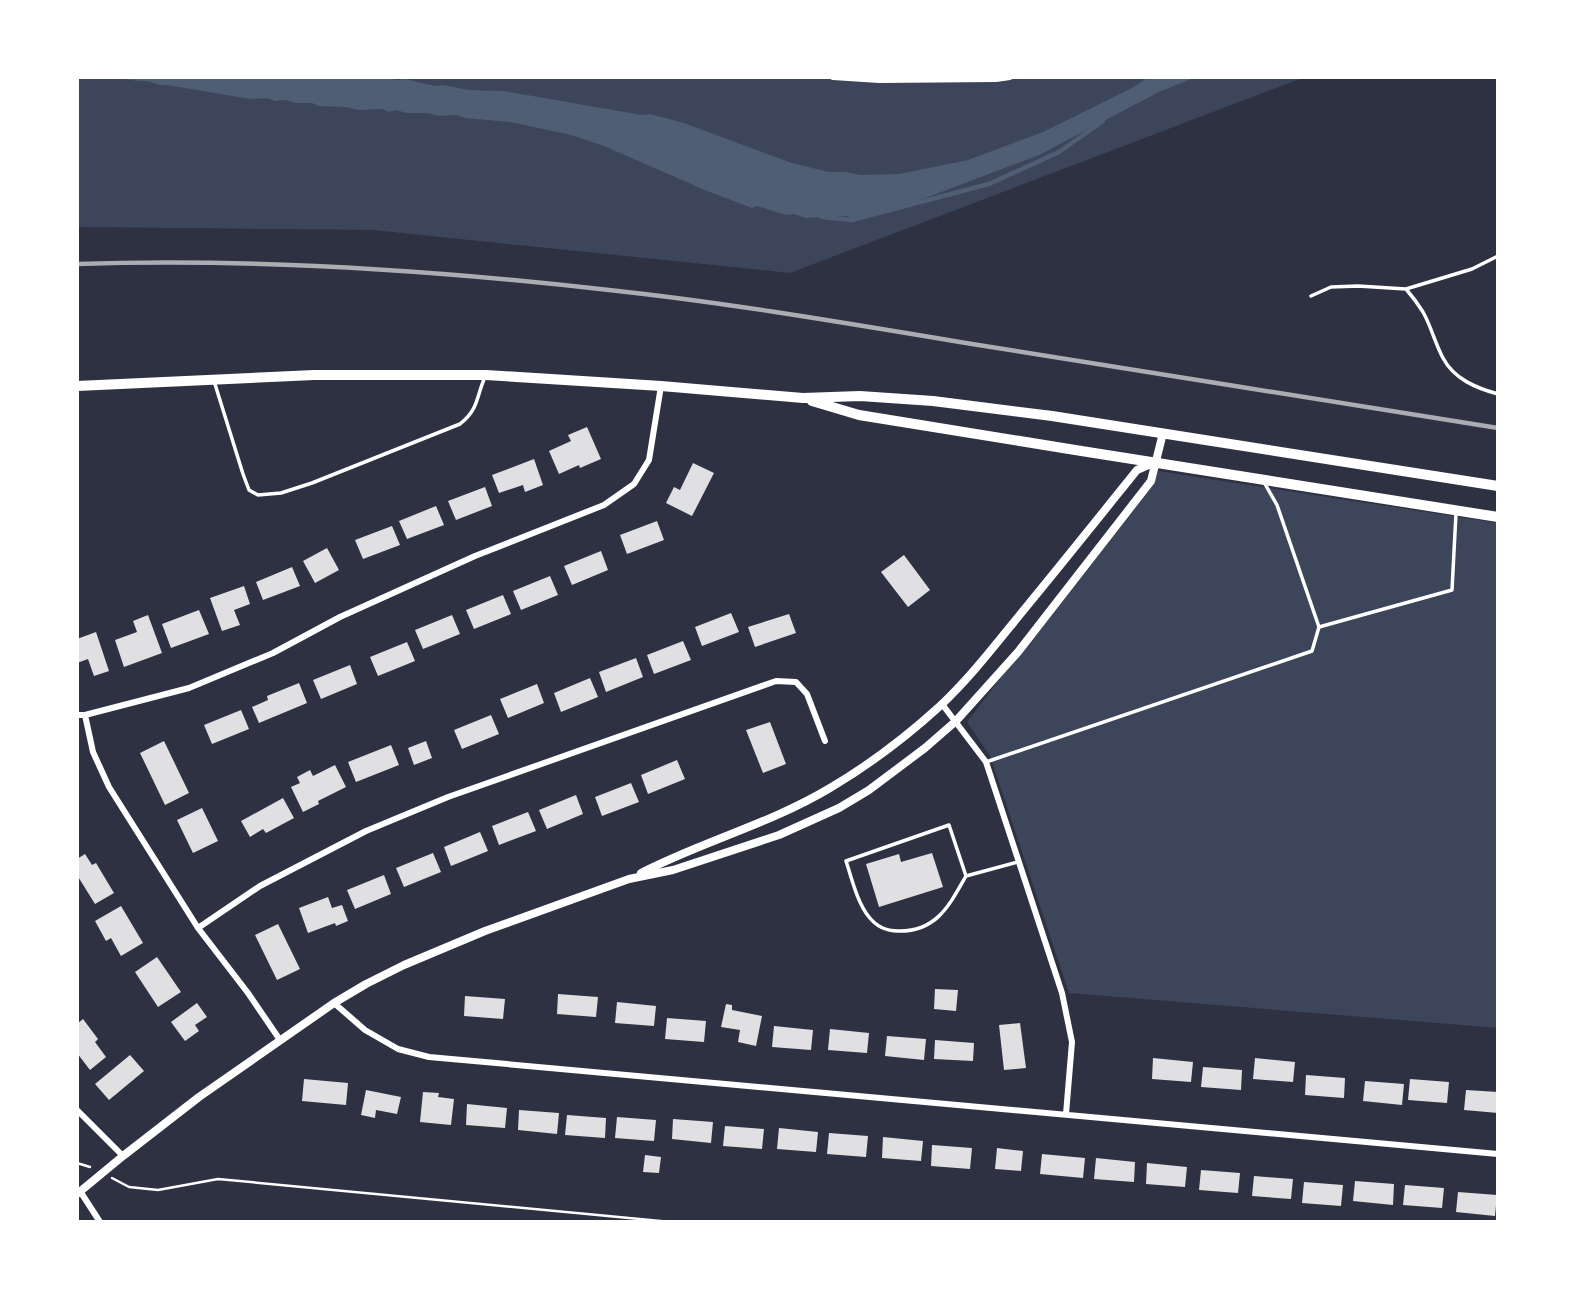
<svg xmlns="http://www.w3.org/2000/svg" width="1575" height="1299" font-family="'Source Sans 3',sans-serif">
<rect width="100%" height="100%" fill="#2d3142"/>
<!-- green -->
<path fill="#3c4559" d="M77,77H1305L790,273L373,230L77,227Z
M1158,471L1498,523V1028L1069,993L990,756L967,722Z"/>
<!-- water -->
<path fill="#4f5d75" d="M115,77H383L397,80L405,79L435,86L443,85L469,90L504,91L642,115L650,114L684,123L792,163L829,172H845L860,175L899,174L968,160L1043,132L1134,87L1148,77H1196L1159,92L1039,155L907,205L852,218L846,216L806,218L794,214L786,215L757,206L752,208L707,191L604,146L571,135L510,122L465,118L456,115L439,116L427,113H407L395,110L389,112L383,109L357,110L346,107L318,106L312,103H296L286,100L275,101L267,98L250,99L167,85C159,86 153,82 145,81C134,81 125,79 115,77Z"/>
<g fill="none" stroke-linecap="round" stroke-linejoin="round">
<!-- stream -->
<path stroke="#4f5d75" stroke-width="4.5" d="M822,217L852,220L989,184L1059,152L1103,121"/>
</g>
<!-- building -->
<path fill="#e0e0e3" d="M587,427L601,459L580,468L579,465L559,474L549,451L571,441L568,435Z
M534,459L543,485L525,492L523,485L499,493L492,475Z
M693,463L714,473L692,516L666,503L674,487L680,490Z
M485,487L492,506L456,520L448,501Z
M436,506L444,525L407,539L399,521Z
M657,521L664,540L627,554L620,535Z
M392,526L400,545L363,559L355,540Z
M327,548L339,570L315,583L303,561Z
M601,551L608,570L572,585L564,566Z
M904,555L930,590L908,607L881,572Z
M292,567L300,586L263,600L256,582Z
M550,576L558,595L521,610L513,591Z
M244,586L250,604L234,610L240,625L222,631L210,598Z
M503,595L511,614L474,629L466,610Z
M199,610L209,634L171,648L162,624Z
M731,613L739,632L702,646L695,627Z
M789,614L796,633L755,647L748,627Z
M148,615L162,653L124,667L115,640L137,632L133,621Z
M452,615L460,634L423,649L415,630Z
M96,632L109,671L94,676L88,659L77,663V639Z
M683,641L691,660L654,674L647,655Z
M407,642L415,661L378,676L370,657Z
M636,658L643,677L606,692L599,672Z
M350,665L357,684L321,699L313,680Z
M590,678L598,697L561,712L554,693Z
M299,683L307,703L259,723L252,707L268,700L267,696Z
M537,684L544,703L508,718L500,699Z
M241,710L249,729L212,744L204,725Z
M491,715L499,734L462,749L454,730Z
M770,722L786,764L763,773L746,730Z
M164,741L189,793L165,805L140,753Z
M426,741L432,758L414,765L408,748Z
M391,745L399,765L356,782L348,762Z
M677,760L685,779L648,794L641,775Z
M335,765L346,787L318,801L319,804L303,812L291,787L300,783L297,777L310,770L313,776Z
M631,783L639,802L602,816L595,797Z
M576,795L583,814L547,829L539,810Z
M283,798L294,818L266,833L263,829L250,837L241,821Z
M202,808L218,841L193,853L177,820Z
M528,812L536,831L499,845L492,826Z
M480,832L488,851L451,866L444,847Z
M433,853L441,872L404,887L396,868Z
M932,853L943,887L879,907L866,864L899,854L901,862Z
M85,854L92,865L96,863L114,893L95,904L77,875V859Z
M384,875L391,894L355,909L347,890Z
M328,897L332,908L342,905L348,921L336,926L335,923L308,933L299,908Z
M121,906L143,943L121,956L111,938L106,941L95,921Z
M278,924L300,969L277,980L255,935Z
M157,957L181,992L158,1007L135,972Z
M935,989L958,990L956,1011L934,1009Z
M558,994L598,997L596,1017L557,1014Z
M465,996L505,999L503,1019L464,1016Z
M617,1002L656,1006L654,1026L615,1023Z
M197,1003L207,1017L195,1025L199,1031L185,1041L171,1022Z
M726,1004L732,1005V1010L762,1016L756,1046L738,1042L740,1030L721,1027Z
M667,1018L706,1021L704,1042L665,1039Z
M83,1019L98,1039L95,1042L106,1057L90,1070L77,1053V1024Z
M1020,1023L1026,1068L1004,1070L999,1025Z
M774,1026L813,1030L811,1050L772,1047Z
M830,1029L869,1033L867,1053L828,1050Z
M887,1036L926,1039L924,1060L885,1056Z
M935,1040L974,1043L973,1061L934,1059Z
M130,1055L144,1071L109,1100L95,1084Z
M1153,1058L1193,1062L1191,1082L1152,1079Z
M1255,1058L1295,1062L1293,1082L1253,1079Z
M1203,1067L1242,1070L1241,1090L1201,1087Z
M1306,1075L1345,1078L1344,1098L1305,1095Z
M304,1079L348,1083L346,1105L302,1101Z
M1410,1079L1449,1082L1447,1103L1408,1100Z
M1365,1081L1404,1084L1402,1105L1363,1101Z
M366,1090L401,1097L397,1114L376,1110L375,1118L361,1115Z
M1466,1090L1498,1092V1113L1464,1110Z
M423,1092L439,1093L438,1097L454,1099L451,1125L420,1122Z
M467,1104L507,1108L505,1128L466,1125Z
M519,1110L559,1113L557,1134L518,1130Z
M567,1115L606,1118L605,1138L565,1135Z
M617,1117L656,1120L654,1141L615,1138Z
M673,1119L713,1122L711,1143L672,1139Z
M725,1126L764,1129L762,1149L723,1146Z
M779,1128L818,1132L816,1152L777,1149Z
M829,1133L868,1136L866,1157L827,1154Z
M883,1137L923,1141L921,1161L882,1158Z
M932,1145L972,1148L970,1169L931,1166Z
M997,1148L1023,1151L1021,1171L995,1169Z
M1042,1154L1085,1158L1083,1178L1040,1174Z
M645,1155L661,1157L659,1173L643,1172Z
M1096,1158L1135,1162L1134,1182L1094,1179Z
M1147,1163L1187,1167L1185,1187L1146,1184Z
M1201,1170L1240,1173L1238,1193L1199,1190Z
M1254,1176L1293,1179L1291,1199L1252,1196Z
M1355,1181L1394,1184L1393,1205L1353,1201Z
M1304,1182L1343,1185L1341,1206L1302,1203Z
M1405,1185L1444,1188L1442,1208L1403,1205Z
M1458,1192L1497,1195L1495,1216L1456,1212Z"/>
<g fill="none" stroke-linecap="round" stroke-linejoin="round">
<!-- path -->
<path stroke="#fff" stroke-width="2.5" d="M77,1163L90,1167
M112,1178L129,1187L158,1190L218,1179L671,1222"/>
<!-- service -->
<path stroke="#fff" stroke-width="3.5" d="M1406,289C1412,296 1418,304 1423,312C1431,326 1435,343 1443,358C1454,379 1476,388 1498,394
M1311,296L1331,287L1358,286L1406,289L1472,269L1498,256
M214,381L243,474L249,490L258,495L281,493L312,483L460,424C479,409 476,397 485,377
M1319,627L1452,590L1456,513
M986,762L1312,651L1319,627L1277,505L1265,484
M966,876C949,906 936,932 898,931C886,931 876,926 869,917C857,902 852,879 846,861L949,825L966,876L1018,862"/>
<!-- minor -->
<path stroke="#fff" stroke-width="6" d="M833,77L879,80L996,79L1010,77
M942,704L986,762L1062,993L1072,1042L1066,1114
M77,715H85L189,688L273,653L340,617L475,556L604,505L634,484L649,460L661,386
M85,715L93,752L109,787L198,928L248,993L280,1040
M198,928L260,886L366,831L448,797L776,681L796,682L807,694L825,741
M334,1003L365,1030L398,1049L429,1057L1498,1154
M77,1110L123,1156
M80,1191L100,1222"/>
<!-- tertiary -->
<path stroke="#fff" stroke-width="8" d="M641,873C703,841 770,824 830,788C869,765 906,737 940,706C972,676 999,640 1027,606C1064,561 1100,516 1137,470L1153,463
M77,1194L123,1156L199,1097L334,1003L366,984L404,965L485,931L629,879L673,870L779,835L839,808L869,790L925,748L956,721L1018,652L1151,481L1163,433"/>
<!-- primary -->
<path stroke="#fff" stroke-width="10" d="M77,386L314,375H486L661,386L803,398L860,396L933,401L1052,416L1498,486
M812,401L859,415C1072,449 1285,485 1498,517"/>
<!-- rail -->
<path stroke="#abadb3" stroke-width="4.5" d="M77,264C254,258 433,270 609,290C730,303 851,324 972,344C1147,372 1323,400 1498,428"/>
</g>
<!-- border -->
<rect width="1575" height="1299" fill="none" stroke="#ffffff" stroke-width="158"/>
</svg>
